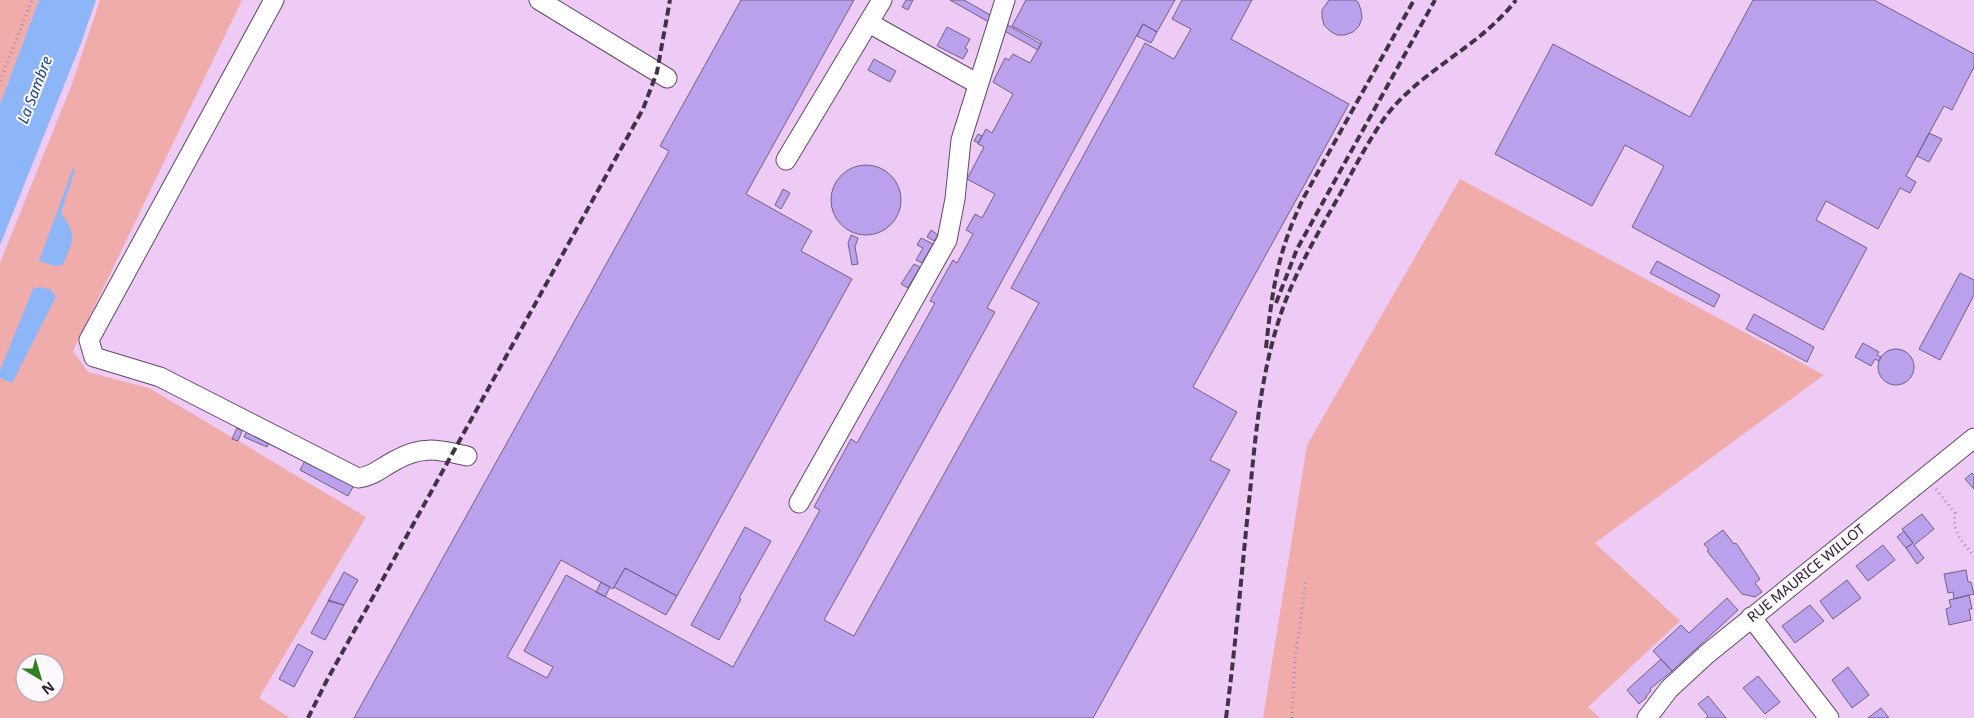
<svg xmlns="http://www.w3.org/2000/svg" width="1974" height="718" font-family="'Noto Sans',sans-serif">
<rect width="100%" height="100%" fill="#edcbf5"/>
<!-- green -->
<path fill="#f0acab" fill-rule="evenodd" d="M0,0H39L0,104Z
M100,0H242L73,351L88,372L149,388L366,517L259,698L290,718H0V263L72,84ZM25,663H55V693H25Z
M1460,179L1824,375L1595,543L1680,621L1588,707L1600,718H1263L1307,445Z"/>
<!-- water -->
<path fill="#8db6f9" d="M39,0H96L81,43L0,245V104Z
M73,168L75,170L61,213C78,236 73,240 63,265L55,266L39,261Z
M39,287L50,289L56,297L12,383L0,378V370L33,289Z"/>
<!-- building -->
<path fill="#bba1eb" stroke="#70618b" d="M741,0H854L746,194L812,231L801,251L852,279L677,596L625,568L613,589L561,560L507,657L547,678L553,667L524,651L566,575L733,667L820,510L814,507L851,439L857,443L935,303L930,301L953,260L957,263L973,234L966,230L975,214L982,218L995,194L967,179L984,147L978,144L986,129L992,133L1013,94L993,82L1005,58L1009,60L1013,54L1030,63L1042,42L1012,26L1026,0H1175L1157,32L1143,24L987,308L995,312L824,620L854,636L1039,303L1011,288L1145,43L1174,59L1191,29L1172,19L1182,0H1252L1231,39L1349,104L1193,387L1237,412L1210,460L1230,470L1093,718H354L669,151L660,146Z
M906,0H913L908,10L902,7Z
M950,0H964L1041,44L1038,50Z
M1329,0H1355L1358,2L1361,10L1362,18L1359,26L1353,32L1345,35H1337L1330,31L1324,25L1322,17V10Z
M1753,0H1874L1974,54V67L1952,110L1944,106L1906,176L1916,182L1910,193L1900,188L1878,229L1826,201L1816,220L1867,248L1823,330L1632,227L1664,166L1625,145L1592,206L1495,154L1553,44L1690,117Z
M1143,24L1157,32L1151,43L1137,36Z
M947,27L970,39L965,48L968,50L963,59L937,46Z
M874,59L896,71L890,82L868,70Z
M1929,133L1942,139L1929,162L1917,156Z
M978,134L982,136L978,143L974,141Z
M831 200a35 35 0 1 1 70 0a35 35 0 1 1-70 0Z
M783,189L790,193L781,209L775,205Z
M931,230L938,235L934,241L927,237Z
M851,235L858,238L855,247L858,264L852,265L848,243Z
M921,238L933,244L922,263L916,260L923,248L917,245Z
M1657,261L1720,295L1714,307L1650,273Z
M914,264L920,267L908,288L901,284Z
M1960,273L1974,280V295L1940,360L1919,349Z
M1754,314L1814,347L1807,362L1746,329Z
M1863,343L1879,352L1877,355L1881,357L1879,361L1875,359L1871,366L1855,357Z
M1878 367a18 18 0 1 1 36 0a18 18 0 1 1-36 0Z
M237,428L242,431L238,441L232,439Z
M247,431L270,440L267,447L244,437Z
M306,459L354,485L348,496L300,470Z
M1972,473L1974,475V489L1965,479Z
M1922,514L1934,529L1914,545L1924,558L1917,564L1906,548L1913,543L1902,529Z
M745,527L771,541L739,598L741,599L719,640L691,625Z
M1723,530L1734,544L1736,543L1760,579L1755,583L1762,592L1755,597L1742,594L1707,551L1709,550L1704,544Z
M1904,531L1913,543L1906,548L1897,537Z
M1883,545L1895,560L1868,581L1856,566Z
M625,568L677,596L666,615L614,587Z
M1966,570L1968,582H1971L1974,594L1954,599L1953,592L1948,593L1944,574Z
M344,572L358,580L344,605L328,601Z
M1847,580L1861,598L1833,619L1820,601Z
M601,582L610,587L605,597L596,592Z
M1969,595L1972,609H1969L1971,620L1949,625L1946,609L1951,607L1949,600Z
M1727,598L1738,610L1672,671L1653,651L1681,625L1689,633Z
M329,600L344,605L325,640L311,633Z
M1810,605L1824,621L1795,643L1782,626Z
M298,644L313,652L294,687L279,679Z
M1661,659L1672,671L1650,689L1651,691L1646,696L1647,697L1639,704L1627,690Z
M1848,667L1869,695L1852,708L1832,680Z
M1758,676L1780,702L1765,714L1743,688Z
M1708,696L1726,718H1706L1708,716L1698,704Z
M1881,708L1889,718H1868Z"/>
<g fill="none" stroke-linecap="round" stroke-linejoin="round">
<defs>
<path id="minor" d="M274,0L89,340L94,357L160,377L358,478C374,476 382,467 396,460C422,445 439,450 467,456
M539,0L667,78
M869,23L978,84
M786,160L882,0
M799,503L947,240L955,199L961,140L1005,0
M1751,617L1829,718
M1647,718L1669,689L1707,654L1974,438"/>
</defs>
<!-- minor casing -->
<use href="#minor" stroke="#65486c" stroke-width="21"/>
<!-- path -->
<path stroke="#a48aaa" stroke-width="3" stroke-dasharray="1 4" stroke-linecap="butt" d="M0,81L32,0
M1936,489L1955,513C1952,533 1962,541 1974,556
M1292,718L1295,660L1306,579"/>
<!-- minor -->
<use href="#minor" stroke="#fff" stroke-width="19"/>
<!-- rail -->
<path stroke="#413245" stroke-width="4" stroke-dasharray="8 4" stroke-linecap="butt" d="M1276,303L1297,249L1435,0
M1266,348C1272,290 1278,250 1304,197L1414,0
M308,718L327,680L643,109L657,72L670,0
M1226,718C1236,643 1242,567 1250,492C1256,429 1262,365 1284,305C1298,267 1319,231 1339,196C1354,169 1368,141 1386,116C1422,69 1480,47 1516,0"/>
</g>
<g text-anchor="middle" stroke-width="4" stroke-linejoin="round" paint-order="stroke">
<!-- street labels -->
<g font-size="14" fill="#2e2131" stroke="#fcf8fd">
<text transform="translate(1806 573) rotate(-39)" y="5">RUE MAURICE WILLOT</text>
</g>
<!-- water labels -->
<g font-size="15" font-style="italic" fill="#144390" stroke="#fcf8fd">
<text transform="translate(35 90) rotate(-69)" y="5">La Sambre</text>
</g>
</g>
<!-- north arrow -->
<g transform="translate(40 678) rotate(142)"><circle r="24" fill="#fcf8fd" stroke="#aaa2ab"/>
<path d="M0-4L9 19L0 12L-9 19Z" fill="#357d21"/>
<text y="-8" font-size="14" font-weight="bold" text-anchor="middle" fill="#2e2131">N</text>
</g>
</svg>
